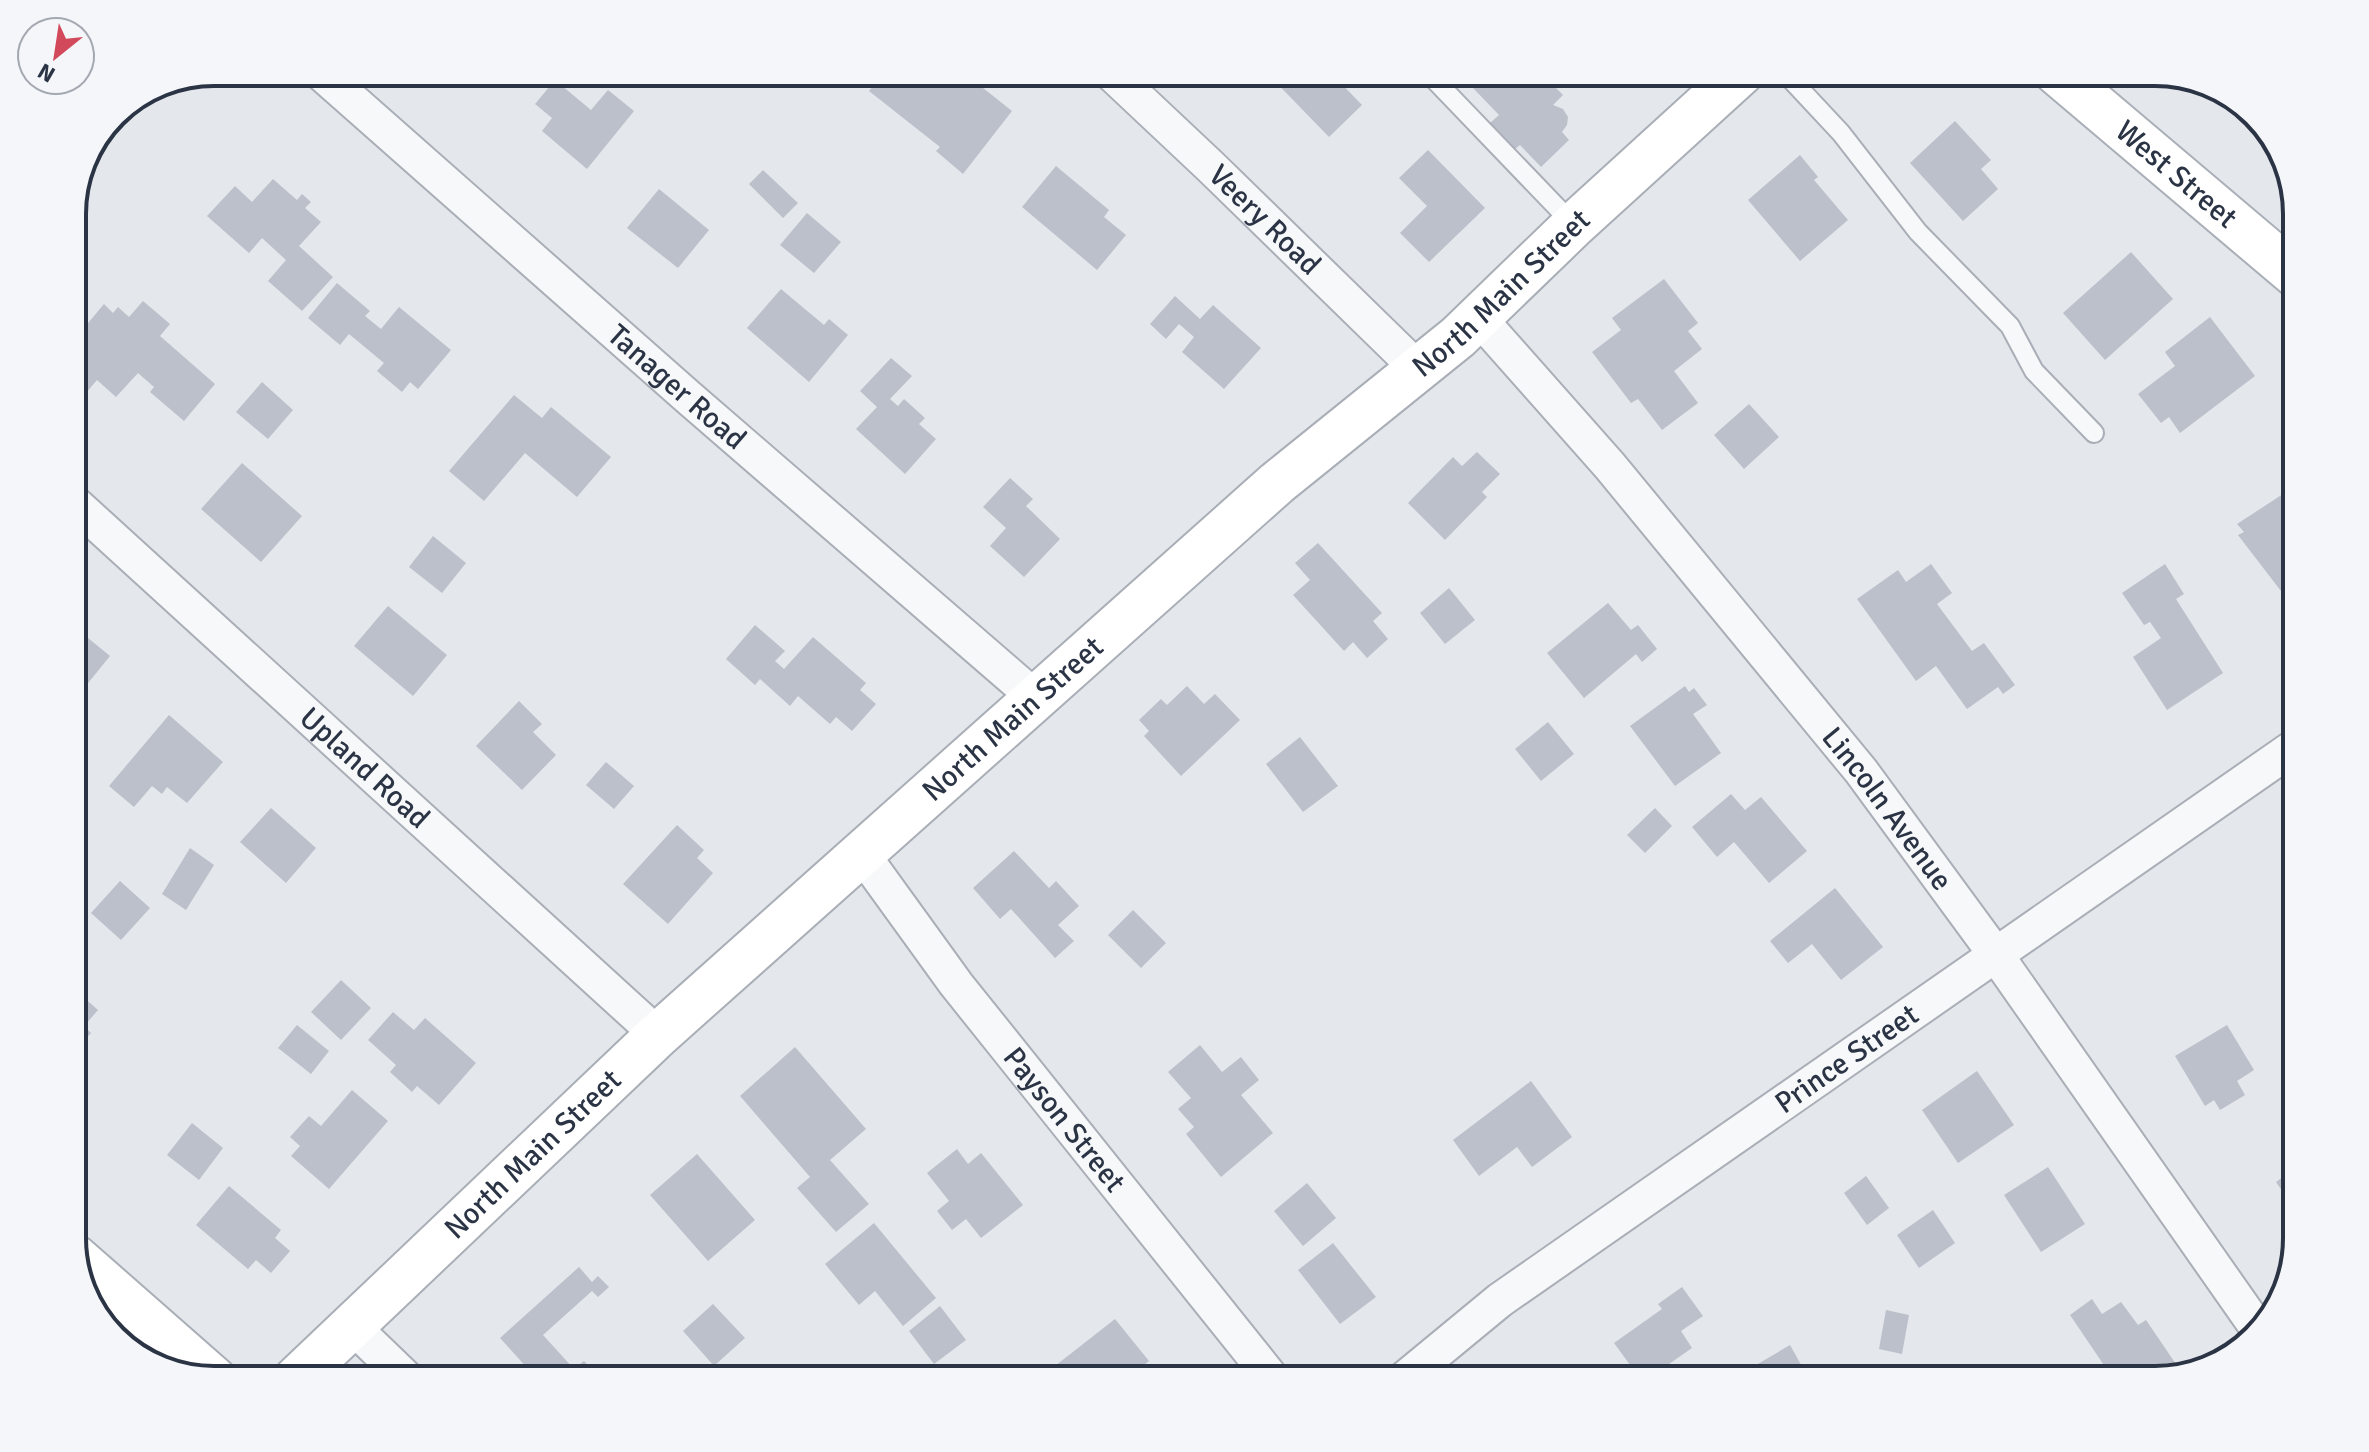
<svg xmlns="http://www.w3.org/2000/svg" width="2369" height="1452" font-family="Signika,sans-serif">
<rect width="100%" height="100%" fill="#e4e7ec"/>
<!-- building -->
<path fill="#bbc0ca" d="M884,72H963L1012,111L963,174L936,151L940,147L869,91Z
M1266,72H1330L1362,105L1329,137Z
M1490,72H1540L1563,95L1553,105L1563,109L1568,117L1567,125L1562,132L1569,140L1541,167L1520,145L1515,149L1490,123L1499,115L1473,88Z
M555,80L591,110L608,90L634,111L587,169L542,131L552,118L535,104Z
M1955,121L1991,160L1981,169L1998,189L1963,221L1910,163Z
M1428,150L1485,208L1429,262L1400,233L1427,206L1399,178Z
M1800,155L1818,177L1814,180L1848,220L1800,261L1748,200Z
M1056,166L1109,210L1104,217L1126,235L1097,270L1022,207Z
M763,170L798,203L783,218L749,184Z
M273,179L297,200L302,194L311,202L305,208L321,222L299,246L333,277L302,311L268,281L286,260L262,238L249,253L207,216L235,186L252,202Z
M659,189L709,230L678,268L627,228Z
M807,213L841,242L814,273L780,245Z
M2131,252L2173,299L2105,360L2063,313Z
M1664,279L1698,323L1688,331L1702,349L1674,371L1698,403L1662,430L1638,399L1631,403L1592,352L1621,330L1612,318Z
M337,283L370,311L365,316L381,329L399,307L451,350L418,389L410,382L402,392L377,371L384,363L349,334L340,345L308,318Z
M781,289L824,325L829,319L848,335L809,382L747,328Z
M1175,296L1200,319L1213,305L1261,348L1224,389L1182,352L1194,337L1179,324L1166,339L1150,324Z
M143,301L170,324L160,336L215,384L184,421L150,392L154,387L138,373L116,397L97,380L85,394L72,383V353L84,340L78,335L104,304L113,313L118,307L129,317Z
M2210,317L2255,376L2180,433L2169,417L2161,423L2138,394L2175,366L2165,352Z
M891,358L912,376L890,399L898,406L904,399L925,418L919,424L936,439L905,474L856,429L877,407L860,391Z
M262,382L293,410L268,439L236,412Z
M514,395L542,418L551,407L611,457L577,497L525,453L484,501L449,471Z
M1749,404L1779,437L1744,469L1714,435Z
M1477,452L1500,474L1482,492L1487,497L1445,540L1408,503L1453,457L1462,466Z
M242,463L302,516L261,562L201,509Z
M1010,478L1033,499L1026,506L1060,539L1024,577L990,546L1006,528L983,507Z
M2297,485V587L2284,595L2238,535L2244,532L2237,524Z
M433,536L466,563L442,593L409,567Z
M1318,543L1382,613L1373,621L1388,639L1367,658L1353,642L1344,651L1293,595L1310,580L1295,563Z
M1931,564L1952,593L1937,604L1972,651L1984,643L2015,685L2003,694L1998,687L1967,709L1936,666L1916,681L1857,599L1898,570L1906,582Z
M2165,564L2184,594L2176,599L2223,673L2167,710L2133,657L2161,638L2150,622L2144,625L2122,593Z
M1449,588L1475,620L1445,644L1420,613Z
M1608,603L1631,630L1638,625L1657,649L1642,662L1636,654L1584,698L1547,653Z
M388,606L447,655L413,696L354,646Z
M72,625L110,656L76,698L72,695Z
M755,625L785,651L775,661L784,669L813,637L866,683L860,690L876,704L852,731L836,717L830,724L798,696L790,706L760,679L755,685L726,659Z
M1187,686L1204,704L1215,694L1240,720L1181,776L1144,736L1149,731L1139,720L1161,699L1167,705Z
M1685,686L1689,692L1694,688L1707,705L1693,714L1721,753L1675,786L1630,726Z
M519,701L542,724L533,732L556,755L522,790L476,746Z
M169,715L223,762L187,803L167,787L162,794L152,786L134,807L109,786Z
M1548,722L1574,754L1541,781L1515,749Z
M1300,737L1338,786L1303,812L1266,764Z
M606,762L634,786L614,809L586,785Z
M1731,794L1745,810L1761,797L1807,851L1769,883L1734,842L1717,857L1692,827Z
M271,808L316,848L286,883L240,842Z
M1655,808L1672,826L1645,853L1627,835Z
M677,825L704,850L697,858L713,873L668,924L623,884Z
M190,848L214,865L186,910L162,894Z
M1014,851L1049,888L1056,881L1079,906L1058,925L1074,941L1055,958L1011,909L1000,919L973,888Z
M120,881L150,908L121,940L91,913Z
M1835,888L1883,947L1841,980L1812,944L1788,963L1770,941Z
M1133,910L1166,943L1141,968L1108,935Z
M341,980L371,1008L341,1040L311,1012Z
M72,987L98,1010L84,1026L91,1033L72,1054Z
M393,1012L414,1030L425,1018L476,1063L439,1105L417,1086L412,1092L390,1072L396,1065L368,1040Z
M297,1025L329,1051L311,1074L278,1048Z
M2227,1025L2254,1070L2237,1081L2245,1095L2220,1110L2214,1100L2205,1106L2175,1056Z
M1200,1045L1222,1072L1241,1057L1259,1080L1241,1095L1273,1133L1221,1177L1186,1134L1194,1127L1178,1109L1191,1098L1168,1072Z
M795,1047L866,1129L830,1160L869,1204L836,1232L797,1188L810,1177L740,1096Z
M1977,1071L2014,1125L1958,1163L1922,1110Z
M1531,1081L1572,1137L1532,1167L1517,1147L1479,1176L1453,1140Z
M352,1090L388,1121L329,1189L291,1156L300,1146L290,1137L309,1116L321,1126Z
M192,1123L223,1148L199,1180L167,1155Z
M957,1149L968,1164L981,1153L1023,1205L981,1238L966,1219L952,1230L937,1211L949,1201L927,1173Z
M697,1154L755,1220L708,1261L650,1195Z
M2048,1167L2085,1224L2041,1252L2004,1195Z
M2297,1167V1212L2276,1182Z
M1866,1176L1889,1208L1867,1225L1844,1193Z
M1307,1183L1336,1218L1303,1246L1274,1211Z
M229,1186L281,1230L275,1238L290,1251L271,1273L256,1260L248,1269L196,1225Z
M1933,1210L1955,1243L1919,1268L1897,1235Z
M874,1223L936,1298L903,1326L875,1291L859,1305L825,1264Z
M1333,1243L1376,1297L1340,1324L1298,1270Z
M579,1267L592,1282L598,1276L609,1287L598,1297L592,1291L543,1335L574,1369L584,1361L602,1380H538L500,1338Z
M1682,1287L1703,1316L1681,1331L1692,1348L1646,1380H1641L1614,1343L1662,1309L1658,1304Z
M2092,1299L2102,1314L2121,1302L2138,1325L2146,1320L2182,1373L2155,1380H2114L2070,1315Z
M713,1304L745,1338L714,1366L683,1331Z
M940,1306L966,1340L934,1364L909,1331Z
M1886,1310L1909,1315L1902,1354L1879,1349Z
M1115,1319L1149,1361L1125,1380H1052L1046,1373Z
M1790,1345L1809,1379L1742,1380L1739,1375Z"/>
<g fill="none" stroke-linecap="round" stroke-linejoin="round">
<defs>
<path id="lane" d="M1427,72L1574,225
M1784,72L1841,133L1918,232L2010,326L2034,371L2094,433"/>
<g id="street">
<path id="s1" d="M320,72L688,397L1037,699"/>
<path id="s2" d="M1110,72L1211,167L1418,369"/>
<path id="s3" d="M1478,317L1610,466L1861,771L1996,955L2258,1329"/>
<path id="s4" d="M72,501L658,1035"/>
<path id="s5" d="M862,854L956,984L1273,1380"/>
<path d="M352,1326L408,1380"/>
<path id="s6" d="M1403,1380L1500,1300L2297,745"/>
</g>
<g id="secondary">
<path id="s7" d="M2056,72L2297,276"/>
<path d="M75,1257L215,1380"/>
<path id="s8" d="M295,1380L658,1035L1277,483L1458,337L1574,225L1742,72"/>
</g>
</defs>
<!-- lane casing -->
<use href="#lane" stroke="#a9aeb7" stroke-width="22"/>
<!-- street casing -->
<use href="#street" stroke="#a9aeb7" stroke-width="38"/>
<!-- secondary casing -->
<use href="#secondary" stroke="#a9aeb7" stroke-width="48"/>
<!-- lane -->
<use href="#lane" stroke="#f7f8fa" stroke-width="18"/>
<!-- street -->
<use href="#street" stroke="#f7f8fa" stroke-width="34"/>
<!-- secondary -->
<use href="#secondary" stroke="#fff" stroke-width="44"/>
</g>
<g text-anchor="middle" stroke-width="7" stroke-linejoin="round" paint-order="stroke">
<!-- street labels -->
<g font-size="30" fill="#2b3445" stroke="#f4f6f9">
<text dy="10" stroke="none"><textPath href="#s7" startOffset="158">West Street</textPath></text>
<text dy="10" stroke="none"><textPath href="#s2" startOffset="214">Veery Road</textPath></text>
<text dy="10" stroke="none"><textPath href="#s8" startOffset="1624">North Main Street</textPath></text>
<text dy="10" stroke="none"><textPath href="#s1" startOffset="476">Tanager Road</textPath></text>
<text dy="10" stroke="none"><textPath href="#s8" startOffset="976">North Main Street</textPath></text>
<text dy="10" stroke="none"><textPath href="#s4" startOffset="396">Upland Road</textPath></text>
<text dy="10" stroke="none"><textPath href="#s3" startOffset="640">Lincoln Avenue</textPath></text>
<text dy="10" stroke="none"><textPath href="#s6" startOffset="548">Prince Street</textPath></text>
<text dy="10" stroke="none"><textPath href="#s5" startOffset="334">Payson Street</textPath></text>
<text dy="10" stroke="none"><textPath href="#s8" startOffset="328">North Main Street</textPath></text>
</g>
</g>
<!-- crop -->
<path d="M0 0H2369V1452H0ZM214 86H2155A128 128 0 0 1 2283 214V1238A128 128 0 0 1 2155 1366H214A128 128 0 0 1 86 1238V214A128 128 0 0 1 214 86Z" fill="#f4f6f9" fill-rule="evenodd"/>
<path fill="none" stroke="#2b3445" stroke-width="4" d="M214 86H2155A128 128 0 0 1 2283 214V1238A128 128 0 0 1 2155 1366H214A128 128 0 0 1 86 1238V214A128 128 0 0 1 214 86Z"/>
<!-- north arrow -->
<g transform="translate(56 56) rotate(210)"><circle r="38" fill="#f4f6f9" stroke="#a4a8b1" stroke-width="2"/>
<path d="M0-6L14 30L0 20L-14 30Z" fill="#d1495b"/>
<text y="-12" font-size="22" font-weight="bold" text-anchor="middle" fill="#2b3445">N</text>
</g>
</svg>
